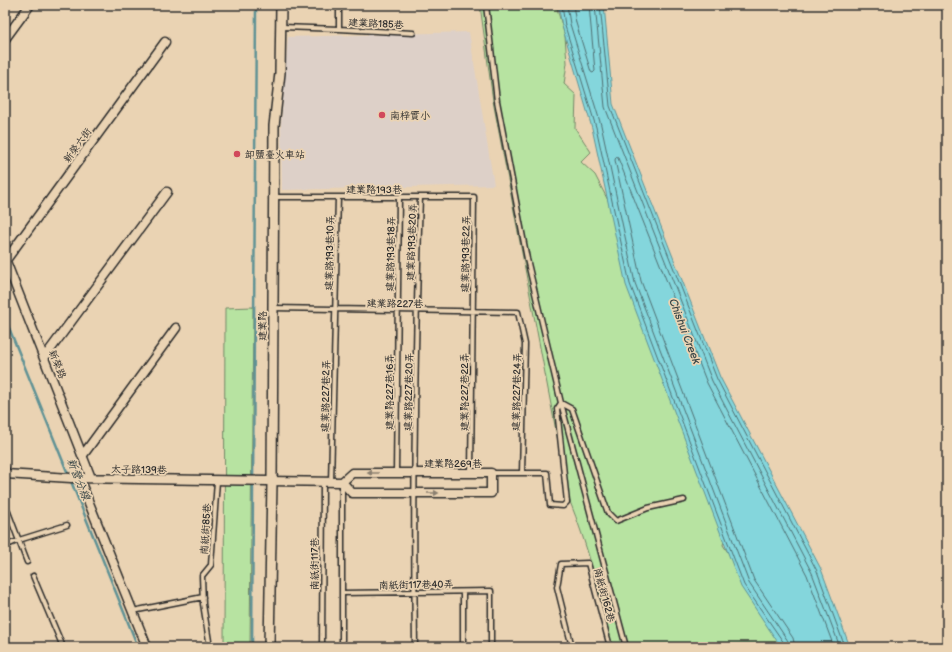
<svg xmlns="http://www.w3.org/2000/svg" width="952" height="652" font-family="'Balsamiq Sans','LXGW WenKai TC',sans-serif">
<rect width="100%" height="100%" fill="#ead3b3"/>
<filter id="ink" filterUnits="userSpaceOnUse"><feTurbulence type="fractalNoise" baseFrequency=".025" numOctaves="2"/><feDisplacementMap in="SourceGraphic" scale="8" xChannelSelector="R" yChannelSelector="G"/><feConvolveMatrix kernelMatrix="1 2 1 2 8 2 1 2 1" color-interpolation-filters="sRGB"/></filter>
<g filter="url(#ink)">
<!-- built -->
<path fill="#ddd0c8" d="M469,32L494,185L282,190L281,124L288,37Z"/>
<!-- green -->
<path fill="#b7e3a1" stroke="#718766" d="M480,5H556L565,36L567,63L564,84L576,95L575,128L591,152L581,162L595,175L642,267L730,515L723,545L792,647H612C601,597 588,546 569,499L493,101Z
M253,307L250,647H224L225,308Z"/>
<!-- water -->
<path fill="#84d6dc" stroke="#609295" d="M558,5H604L613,104L720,377L821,569L850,647H781L741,587L626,285L592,128L562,26Z"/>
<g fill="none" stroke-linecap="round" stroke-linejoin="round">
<!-- shore -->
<path stroke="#4f6f72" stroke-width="1" d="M562,5L565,26L596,127L630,284L744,585L784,643V647
M567,5L570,24L601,125L635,283L749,583L788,641L789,647
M573,5L576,23L591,72L593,73L595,71L589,5
M595,5L605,107L712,381L812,573L840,647
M600,5L610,106L717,379L817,571L845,647
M795,647L793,638L754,580L641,281L615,160L616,157L618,158L707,383L807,575L834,647"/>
<!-- stream -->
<path stroke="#609295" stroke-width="2.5" d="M5,318L138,647
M252,647L256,5"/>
<defs>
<path id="service" d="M486,5L497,101L527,259L561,403L626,647
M282,27L339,29V5
M339,29L413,33
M274,197H474L471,473
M273,308L518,312L525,344L522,473
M5,465L8,474
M396,473L399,197
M491,473H547L550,505L563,506L567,502L557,409L561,403L572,409L608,513L616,521L648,508L684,500
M331,482L338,197
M5,504L27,562
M5,546L19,540L67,525
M33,576L63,647
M463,592V647
M342,593L491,591V647
M133,611L203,597
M210,647L203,604L202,576L211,565L217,481
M322,647L323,482
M342,647V483
M415,647C413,497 415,347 420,197
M572,647L557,587L561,564L588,563L610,647"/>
<path id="minor" d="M5,39L30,5
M5,259L91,478
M6,260L165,42
M44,358L167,192
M83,455L176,328
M5,474L71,478L342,482L352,473H491V493H352L342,482
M79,478L147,647"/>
<path id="tertiary" d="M269,647L272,482L274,126L280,73L281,5"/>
</defs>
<!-- service casing -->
<use href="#service" stroke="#2b2b2b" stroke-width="7"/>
<!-- minor casing -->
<use href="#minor" stroke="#2b2b2b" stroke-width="11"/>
<!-- tertiary casing -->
<use href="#tertiary" stroke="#2b2b2b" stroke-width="12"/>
<!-- service -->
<use href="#service" stroke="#ead3b3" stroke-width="4"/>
<!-- minor -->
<use href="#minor" stroke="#ead3b3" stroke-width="8"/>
<!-- tertiary -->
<use href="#tertiary" stroke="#ead3b3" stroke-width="9"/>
</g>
<!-- one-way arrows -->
<defs><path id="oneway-solid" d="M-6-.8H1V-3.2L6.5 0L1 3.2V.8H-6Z"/></defs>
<g fill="#8a7f6f">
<use href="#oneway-solid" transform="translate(373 473) rotate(-180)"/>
<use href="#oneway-solid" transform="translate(433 493)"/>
</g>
</g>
<!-- markers -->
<g fill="#d1495b" stroke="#ead3b3" stroke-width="1.5">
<circle cx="382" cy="115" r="4"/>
<circle cx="237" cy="154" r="4"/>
</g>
<g text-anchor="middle" stroke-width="3.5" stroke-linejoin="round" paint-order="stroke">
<!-- street labels -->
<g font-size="10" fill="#2b2b2b" stroke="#ead3b3">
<text transform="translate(376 23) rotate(3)" y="4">建業路185巷</text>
<text transform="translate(77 145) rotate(-54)" y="4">新榮六街</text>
<text x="374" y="193">建業路193巷</text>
<text transform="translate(411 242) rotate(-88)" y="4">建業路193巷20弄</text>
<text transform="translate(329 253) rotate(-89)" y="4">建業路193巷10弄</text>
<text transform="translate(390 254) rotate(-89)" y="4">建業路193巷18弄</text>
<text transform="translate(465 254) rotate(-89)" y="4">建業路193巷22弄</text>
<text transform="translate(395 303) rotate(1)" y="4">建業路227巷</text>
<text transform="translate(262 326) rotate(-90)" y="4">建業路</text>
<text transform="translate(58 364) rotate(68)" y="4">新榮路</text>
<text transform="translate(389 392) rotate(-90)" y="4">建業路227巷16弄</text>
<text transform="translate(408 392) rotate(-89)" y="4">建業路227巷20弄</text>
<text transform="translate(464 392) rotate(-90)" y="4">建業路227巷22弄</text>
<text transform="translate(516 392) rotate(-89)" y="4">建業路227巷24弄</text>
<text transform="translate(325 396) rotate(-89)" y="4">建業路227巷2弄</text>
<text x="453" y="467">建業路269巷</text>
<text transform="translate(139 469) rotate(1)" y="4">太子路139巷</text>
<text transform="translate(205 529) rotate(-86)" y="4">南紙街85巷</text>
<text transform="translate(314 564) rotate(-90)" y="4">南紙街117巷</text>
<text transform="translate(416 584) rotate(-1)" y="4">南紙街117巷40弄</text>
<text transform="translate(605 595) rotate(75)" y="4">南紙街162巷</text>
</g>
<!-- poi labels -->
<g font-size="10" fill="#2b2b2b" stroke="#ead3b3" text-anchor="start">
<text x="390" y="119">南梓實小</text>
<text x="245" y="158">卸鹽臺火車站</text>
</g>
<!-- water labels -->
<g font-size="11" font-style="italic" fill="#384546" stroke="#ead3b3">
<text transform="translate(685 331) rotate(69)" y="4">Chishui Creek</text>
<text transform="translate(79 479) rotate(68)" y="4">新營分線</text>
</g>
</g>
<!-- margin -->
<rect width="952" height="652" fill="none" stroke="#ead3b3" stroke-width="20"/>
<rect x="10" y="10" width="932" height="632" fill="none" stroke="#2b2b2b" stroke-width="1.5" filter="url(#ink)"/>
</svg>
